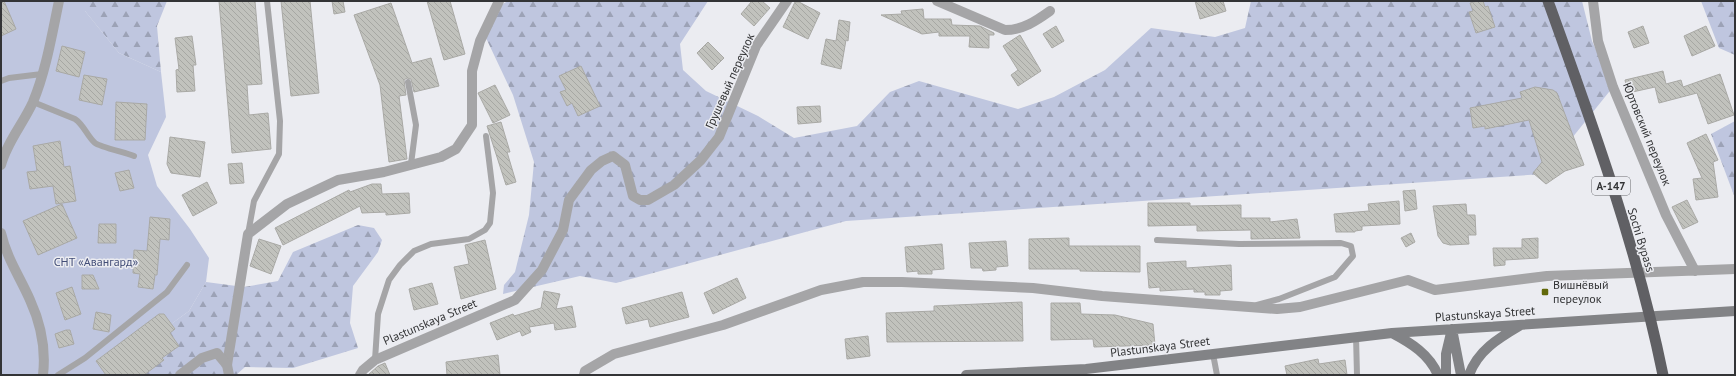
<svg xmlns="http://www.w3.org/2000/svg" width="1736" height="376" font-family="'PT Sans',sans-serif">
<defs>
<pattern id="forest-firs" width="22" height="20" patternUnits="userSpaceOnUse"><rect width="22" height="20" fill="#bfc6df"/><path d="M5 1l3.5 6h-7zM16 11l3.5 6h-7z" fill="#9ca2b6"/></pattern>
<pattern id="building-back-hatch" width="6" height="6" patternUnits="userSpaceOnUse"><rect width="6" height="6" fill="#c1c2bd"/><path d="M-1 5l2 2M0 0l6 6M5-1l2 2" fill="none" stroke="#a6a7a3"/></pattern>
</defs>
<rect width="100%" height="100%" fill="#ebecf1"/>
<!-- forest -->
<path fill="url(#forest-firs)" d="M85,1H167L157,26L161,72L119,53L85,11Z
M508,1H708L680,44L683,70L706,91L758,116L794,138L857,126L890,92L919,81L1018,109L1054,97L1105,70L1151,28L1215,37L1245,28L1251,1H1582L1592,41L1613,87L1543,174L846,221L616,283L580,276L503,294L504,285L515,272L529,215L534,162L513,95L486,38L501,5Z
M1701,1H1735V55L1719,48Z
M1735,121V198L1711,134Z
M358,225L374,228L382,240L378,252L353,286L350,323L358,348L293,368L245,367L236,375H132L144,344L189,311L206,282L244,287L278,281L293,252Z"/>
<!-- garden -->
<path fill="#bfc6df" d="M1,1H85V11L119,53L161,72L166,117L148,155L157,186L190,229L209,258L206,282L189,311L144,344L132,375H1Z"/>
<!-- building -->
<path fill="url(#building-back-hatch)" stroke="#a9a9a5" d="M1,1H4L16,29L1,36Z
M219,1H255L262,84L247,85L249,115L268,113L271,149L232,153Z
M281,1H310L319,93L291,96Z
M332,1H343L345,12L334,14Z
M427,1H450L465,54L444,60Z
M752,1H762L770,8L754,26L741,14Z
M1195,1H1223L1226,11L1200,19Z
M1477,1H1483L1485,7L1488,6L1495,27L1476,33L1469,12L1473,11L1470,3Z
M795,2H799L820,13L808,39L783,27Z
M391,3L412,63L431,58L439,86L414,92L411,79L407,78L404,80L406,95L399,96L407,159L389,162L380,85L354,15Z
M923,9L924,19H951L952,25L980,26L994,33V35H989V48L969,47L970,36H939V32L922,34L881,15L902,14L901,11Z
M839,20L850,22L848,41L846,40L841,69L821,64L826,39L836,41Z
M1056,26L1064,41L1052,48L1043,34Z
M1643,26L1649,43L1634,48L1628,32Z
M1706,26L1715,46L1692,56L1684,36Z
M1020,35L1041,71L1018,86L1011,75L1018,70L1003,46Z
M192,36L196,65H193L195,91L177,92L176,70L179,69L175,38Z
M708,42L724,58L712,70L697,53Z
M62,46L85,52L79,77L56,71Z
M581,66L600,106L578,116L572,103L567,106L560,92L566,90L559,76Z
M1663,71L1666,84L1681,80L1683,87L1720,74L1734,115L1708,124L1697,93L1659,103L1655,87L1628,93L1625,80Z
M84,75L107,79L102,105L79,100Z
M495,85L510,115L493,123L478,93Z
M1535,87L1553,90L1557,93L1584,165L1565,171L1546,184L1533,173L1542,162L1529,120L1485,129V126L1473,128L1470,108L1522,98L1520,92Z
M116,102L147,104L145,140H115Z
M820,106L821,122L798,124L797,107Z
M501,122L510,152H507L516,182L506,185L487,126Z
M1706,134L1718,160L1713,162L1718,197L1696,200L1693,179L1702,178L1687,143Z
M170,137L205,142L200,177L171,173L167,164Z
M60,141L64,167L70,166L76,201L56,204L53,186L30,189L27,172L37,171L33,146Z
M242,163L244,183L230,184L228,164Z
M129,170L134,188L120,191L115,173Z
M207,182L217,203L193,216L182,195Z
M372,184H381L382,194L409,193L410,213L386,215V212L362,213L360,206L283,245L275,228L349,190L350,192Z
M1415,190L1417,209L1405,211L1403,191Z
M1687,200L1698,222L1683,229L1672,207Z
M1399,201L1400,224L1362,226V230L1355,231V232H1336L1334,214L1369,211L1368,204Z
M1148,203H1190V206L1241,205V218H1270V222L1297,219L1300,238L1251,239V230L1197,231V225L1148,226Z
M62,204L77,238L38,255L23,221Z
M1466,204L1467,215H1475L1476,235H1468L1469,244L1450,245L1443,243L1438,236L1433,206Z
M150,217L170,219L169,240L160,239L157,275H155L153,289L138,287L140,274L133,273L134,250L147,251Z
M99,224H116V243H98Z
M1411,233L1415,242L1406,247L1401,238Z
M1069,238V246H1140V272L1080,271V269H1029V239Z
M1538,238V258L1505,260V265L1494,266L1493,248H1522V239Z
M259,239L281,246L271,274L250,266Z
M485,240L496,289L461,299L454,267L469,264L465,245Z
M1006,241L1008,266L996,267V270L983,271L982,268H971L969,243Z
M942,244L944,269L932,270V274H918V271L907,272L905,247Z
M1186,261V268L1231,265L1232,290L1220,291V295H1205V292H1194V289L1160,291V287L1149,288L1147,263Z
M82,275H93L99,289H82Z
M737,278L746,298L713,314L704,293Z
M432,283L438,304L414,310L409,289Z
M72,287L81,314L65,320L56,293Z
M544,291L560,294L556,309L572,306L576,327L555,330L554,323L529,327L531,332L522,336L520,331L497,340L490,323L513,314L514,316L541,308Z
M682,292L689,317L650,327L648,319L626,324L622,308Z
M1022,302L1023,341L887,342L886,313L934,311V306Z
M1051,303H1080L1081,314L1115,315L1153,324L1155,345L1094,347L1093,339L1051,340Z
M96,312L111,315L109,332L93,329Z
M159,314H164L175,329L170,333L179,346L162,358L164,360L144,375H106L96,361Z
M66,330H70L74,344L59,348L55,334Z
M868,336L870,356L847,359L845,339Z
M498,355L500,375H447L446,362Z
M1318,359L1319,364L1345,360L1347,375H1287L1285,366Z
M385,363L390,375H368L378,366Z"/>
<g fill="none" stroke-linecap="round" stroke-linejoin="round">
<!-- service -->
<path stroke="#a5a5a7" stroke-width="6" d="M1,81L9,78L42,74
M408,82L416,125L411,164
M33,102L75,119C84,125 87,136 95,143C100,147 127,153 134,156
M248,234L254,201L279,154L280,121L267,1
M1157,240L1239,244L1341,243L1351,246L1353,256L1335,277L1279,299L1257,305
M1356,336L1357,375
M1213,354L1217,375
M375,360L378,314L389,280L400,265L414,251L431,244L469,239L485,230L490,223L493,193L486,136
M58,375L85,358L167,292L187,265"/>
<!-- minor -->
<path stroke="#a5a5a7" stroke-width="10" d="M937,1L1005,30C1023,30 1036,21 1050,11
M1593,1L1598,41L1613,87L1666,215L1695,271
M227,365L248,234L287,204L338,180L384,172L441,157L456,149L472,125V71L480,41L499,1
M360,375L363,370L375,360L515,300L542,270L563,230L569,200L591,170L602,161L613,156L625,165L633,196L640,200H648L674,185L701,160L719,137L756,46L787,1
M584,375L585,371L614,354L723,325L821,290L863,282H902L1033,288L1102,296L1277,309L1300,307L1408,280L1435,290L1547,276L1735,269"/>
<!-- tertiary -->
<path stroke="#a5a5a7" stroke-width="10" d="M1,165C7,142 23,124 33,102C46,71 52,34 59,1
M1,233C7,259 20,277 30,300C41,324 46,349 43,375
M180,375L202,358L217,353L227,365L229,375"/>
<!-- secondary -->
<path stroke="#828386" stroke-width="10" d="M1452,329L1461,375
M1392,333C1411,343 1429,354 1438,375
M966,375L1086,369L1392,333L1735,311
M1446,375V354L1451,333
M1469,375C1478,350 1499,338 1521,325"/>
<!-- trunk-bridge -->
<path stroke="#606064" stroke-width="11" d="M1548,1C1592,123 1637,247 1663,375"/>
</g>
<!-- markers -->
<rect fill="#62690b" stroke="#ebecf1" stroke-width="1.5" x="1541" y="288" width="8" height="8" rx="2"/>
<g text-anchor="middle" stroke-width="3" stroke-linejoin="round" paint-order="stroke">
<!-- shield labels -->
<rect fill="#ebecf1" stroke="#6a6b6e" stroke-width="1" x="1592" y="177" width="38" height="18" rx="3"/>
<g font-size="11" font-weight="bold" fill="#333436">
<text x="1611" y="190">А-147</text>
</g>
<!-- street labels -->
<g font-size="12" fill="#333436" stroke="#ebecf1">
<text transform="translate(730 81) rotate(-66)" y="4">Грушевый переулок</text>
<text transform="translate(1647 134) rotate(68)" y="4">Юртовский переулок</text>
<text transform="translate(1641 240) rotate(73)" y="4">Sochi Bypass</text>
<text transform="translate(1485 314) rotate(-4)" y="4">Plastunskaya Street</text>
<text transform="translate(430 322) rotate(-23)" y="4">Plastunskaya Street</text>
<text transform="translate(1160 347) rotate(-7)" y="4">Plastunskaya Street</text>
</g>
<!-- park labels -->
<g font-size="12" fill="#424d77" stroke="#ebecf1">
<text x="96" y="266">СНТ «Авангард»</text>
</g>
<!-- poi labels -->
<g font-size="12" fill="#333436" stroke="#ebecf1" text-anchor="start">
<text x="1553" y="289">Вишнёвый<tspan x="1553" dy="14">переулок</tspan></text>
</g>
</g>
<!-- border -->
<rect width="1736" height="376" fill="none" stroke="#333436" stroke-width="4"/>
</svg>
